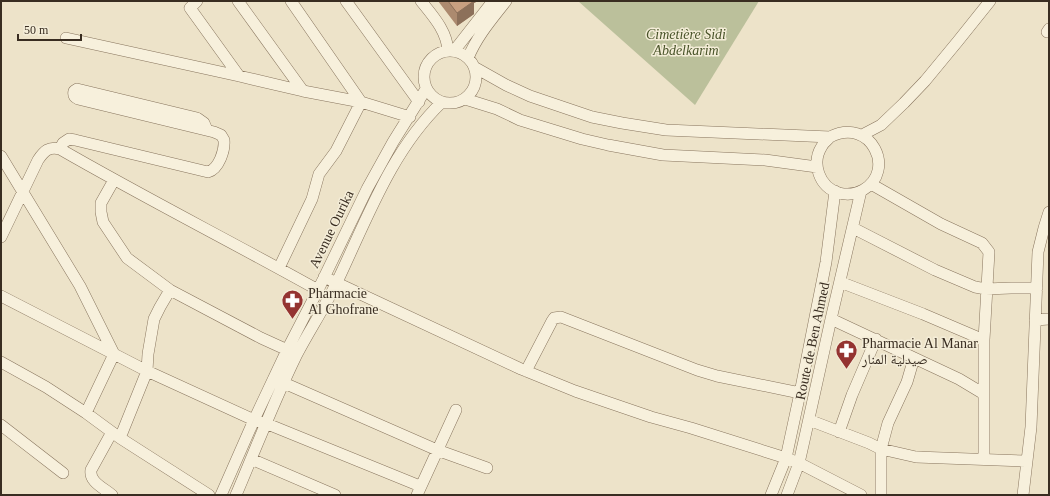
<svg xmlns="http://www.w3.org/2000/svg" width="1050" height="496" font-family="'Times New Roman','Noto Naskh Arabic',serif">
<rect width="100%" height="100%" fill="#ede3c9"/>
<!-- cemetery -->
<path fill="#bbc09b" d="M578,1H759L695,105Z"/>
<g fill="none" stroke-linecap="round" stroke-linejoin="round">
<defs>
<path id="minor" d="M197,1L190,8L239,76
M238,1L303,91
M346,1L419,102
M421,1C433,16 447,31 448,51
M1047,32L1049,29
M66,38L239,76L303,91L361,102L410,117
M424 77a26 26 0 1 1 52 0a26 26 0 1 1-52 0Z
M454,51L493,1
M468,58C477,36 492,19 506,1
M474,67L506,85L530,96L592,117L622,123L666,130L830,137C871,116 897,171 863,190C856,194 847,195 839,193C819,187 811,163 822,146C824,142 828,140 830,137
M465,99L497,109L520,120L582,139L608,145L663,155L765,160L817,167
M862,135L881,125L904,103L925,81L958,41L990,1
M60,149L63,143L69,139L75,140L208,172C219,169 225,150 224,140L221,135L214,132L78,99C74,97 73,95 74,91L77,89L197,118L204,123L207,130
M1,156L80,286L114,354L86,413
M114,180L101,203V212L103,222L127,258L170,290L261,338L294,353
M871,184L941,224L982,243L989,252L984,340V459
M853,228L935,270L975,287L986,289L1011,288H1037
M1,237L38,160C44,151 49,146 60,149C145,198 232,242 318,290
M279,268L312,199L319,174L336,151L361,102L291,1
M324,277L521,369L575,391L651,417L691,428L786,458L799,463L861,495
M840,282L923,314L984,340
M1,296L147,371L254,420L265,423L420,486
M831,319L959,379L984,394
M1035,320L1049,319
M1,362L46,387L86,413L120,438L209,495
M526,371L552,321L554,318L561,317L697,370L717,376L800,393
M284,383L437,450L487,468
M809,420L869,443L881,449L916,457L1026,461
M1,425L63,473
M112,432L91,470C89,482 104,488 112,495
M839,432L852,395L876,339
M120,438L147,371L148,354L154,319L160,307L170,290
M251,459L335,495
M221,495L254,420L287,350L318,290L367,189L393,142L426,89
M236,495C256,448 274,401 296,356C309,331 325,307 337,282C367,219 391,151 442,102
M417,495L456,410
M771,495L786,458L800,393L826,262L835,191
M787,495L799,463L804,441L831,319L861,191
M881,495V449L888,423L907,382L914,358
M1023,495L1031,427L1038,252L1044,228L1049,212"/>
</defs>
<!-- minor casing -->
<use href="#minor" stroke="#88755e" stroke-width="12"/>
<!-- minor -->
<use href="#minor" stroke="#f7f0dc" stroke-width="11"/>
</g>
<!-- wall -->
<path fill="#ac8a6f" d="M438,1H478L474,3V14L457,26Z"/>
<!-- shaded-wall -->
<path fill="#8c705a" d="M469,1H478L474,3V14L457,26V13Z"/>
<!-- building -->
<path fill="#c8a081" stroke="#8c705a" d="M448,1H474L457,13Z"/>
<!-- icons -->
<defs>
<symbol id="pharmacy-pin" viewBox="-11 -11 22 30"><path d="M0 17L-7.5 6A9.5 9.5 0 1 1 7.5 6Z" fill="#943331" stroke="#f4edd8"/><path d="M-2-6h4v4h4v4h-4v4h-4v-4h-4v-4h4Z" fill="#fff"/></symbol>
</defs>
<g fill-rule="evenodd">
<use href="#pharmacy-pin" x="280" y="288" width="25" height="34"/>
<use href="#pharmacy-pin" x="834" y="338" width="25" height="34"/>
</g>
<g text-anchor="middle" stroke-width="3" stroke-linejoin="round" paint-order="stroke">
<!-- park labels -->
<g font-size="14" font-style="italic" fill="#495429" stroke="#f4edd8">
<text x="686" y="39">Cimetière Sidi<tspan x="686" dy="16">Abdelkarim</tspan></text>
</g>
<!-- street labels -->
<g font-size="14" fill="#392d21" stroke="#f4edd8">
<text transform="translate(331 229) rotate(-64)" y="5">Avenue Ourika</text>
<text transform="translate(812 341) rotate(-78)" y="5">Route de Ben Ahmed</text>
</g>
<!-- poi labels -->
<g font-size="14" fill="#392d21" stroke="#f4edd8" text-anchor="start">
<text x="308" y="298">Pharmacie<tspan x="308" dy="16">Al Ghofrane</tspan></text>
<text x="862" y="348">Pharmacie Al Manar<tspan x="862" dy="16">صيدلية المنار</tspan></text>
</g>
</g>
<!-- border -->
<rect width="1050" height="496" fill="none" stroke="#392d21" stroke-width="4"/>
<!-- scale -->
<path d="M18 34v6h63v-6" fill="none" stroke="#392d21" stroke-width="2"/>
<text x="24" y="34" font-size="12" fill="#392d21" stroke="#f4edd8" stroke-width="3" paint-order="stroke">50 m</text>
</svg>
